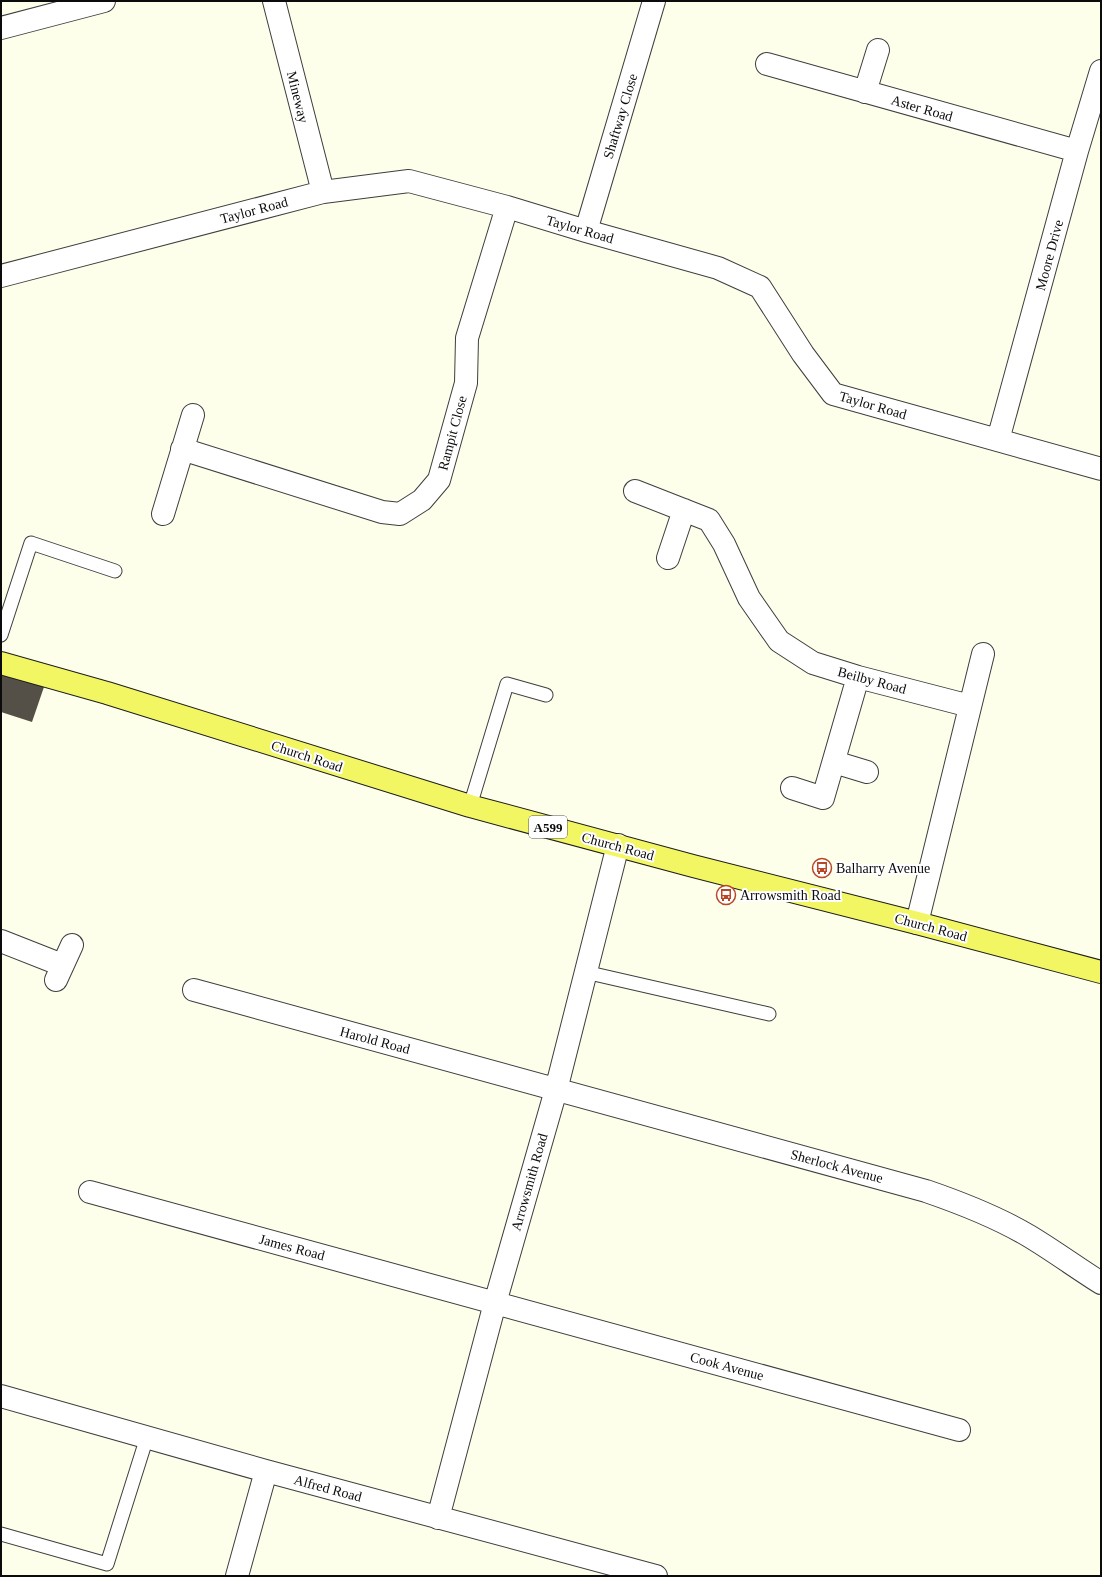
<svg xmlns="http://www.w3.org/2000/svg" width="1102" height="1577" font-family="'Times New Roman',serif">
<rect width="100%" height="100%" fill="#fdffea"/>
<!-- building -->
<path fill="#545048" d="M1,673L45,684L32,722L1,712Z"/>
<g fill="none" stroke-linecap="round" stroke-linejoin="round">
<defs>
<path id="lane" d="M1,635L31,543L115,571
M470,806L507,684L546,695
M585,972L769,1014
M1,1534L107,1564L147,1437"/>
<path id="street" d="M274,1L323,192
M1,28L104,1
M767,64L1077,151
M865,92L878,50
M586,231L654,1
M1,276L323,192L409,181L507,207L586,231L718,268L760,287L803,354L833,394L1101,469
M998,440L1077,151L1101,71
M182,449L382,512L400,514L422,500L439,480L466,383L467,338L507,207
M635,491L709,520L724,544L749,598L779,641L813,663L858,677L970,706
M163,514L193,415
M668,558L684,510
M834,762L867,772
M792,788L823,798L858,677
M917,923L983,654
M1,941L62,965
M56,980L72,945
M194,990L926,1191C961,1203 997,1217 1029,1236C1054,1251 1077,1268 1101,1283
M90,1192L959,1430
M1,1396L266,1471L656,1576
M438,1518L495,1303L556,1090L618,845
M237,1576L266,1471"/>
<path id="primary" d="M1,663L107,693L470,806L693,866L917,923L1101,972"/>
</defs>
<!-- lane casing -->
<use href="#lane" stroke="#3e3e3e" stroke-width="15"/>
<!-- street casing -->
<use href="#street" stroke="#3e3e3e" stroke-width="24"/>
<!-- primary casing -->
<use href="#primary" stroke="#1c1c1c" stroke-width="24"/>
<!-- lane -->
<use href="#lane" stroke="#fff" stroke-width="13"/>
<!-- street -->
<use href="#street" stroke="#fff" stroke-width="22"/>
<!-- primary -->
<use href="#primary" stroke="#f3f663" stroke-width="22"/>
</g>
<!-- icons -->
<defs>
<symbol id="bus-ring" viewBox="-11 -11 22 22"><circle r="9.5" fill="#fff" stroke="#b84627" stroke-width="1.5"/><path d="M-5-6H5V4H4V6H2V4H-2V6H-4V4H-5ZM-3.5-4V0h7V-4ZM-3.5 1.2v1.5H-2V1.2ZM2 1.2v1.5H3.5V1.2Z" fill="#b84627"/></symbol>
</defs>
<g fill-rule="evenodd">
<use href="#bus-ring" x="811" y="857" width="22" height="22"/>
<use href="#bus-ring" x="715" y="884" width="22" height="22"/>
</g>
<g text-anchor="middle" stroke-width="4" stroke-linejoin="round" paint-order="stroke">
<!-- shield labels -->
<rect fill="#fff" stroke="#545454" stroke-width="1" x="529" y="816" width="38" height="22" rx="3"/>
<g font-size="13" font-weight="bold" fill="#0b0b0b">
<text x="548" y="832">A599</text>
</g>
<!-- street labels -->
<g font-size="14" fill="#0b0b0b" stroke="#fff">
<text transform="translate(298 97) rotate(76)" y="5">Mineway</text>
<text transform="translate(922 108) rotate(16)" y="5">Aster Road</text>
<text transform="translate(620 116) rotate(-73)" y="5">Shaftway Close</text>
<text transform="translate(254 210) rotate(-15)" y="5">Taylor Road</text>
<text transform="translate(580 229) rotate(16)" y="5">Taylor Road</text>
<text transform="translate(1049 255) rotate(-75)" y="5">Moore Drive</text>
<text transform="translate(873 405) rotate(16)" y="5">Taylor Road</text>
<text transform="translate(452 433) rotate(-75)" y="5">Rampit Close</text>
<text transform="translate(872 680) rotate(15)" y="5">Beilby Road</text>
<text transform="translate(307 756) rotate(18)" y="5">Church Road</text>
<text transform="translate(618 846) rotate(15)" y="5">Church Road</text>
<text transform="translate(931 927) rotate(15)" y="5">Church Road</text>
<text transform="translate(375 1040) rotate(15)" y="5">Harold Road</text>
<text transform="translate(837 1166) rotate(15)" y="5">Sherlock Avenue</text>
<text transform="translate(529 1182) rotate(-74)" y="5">Arrowsmith Road</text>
<text transform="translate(292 1247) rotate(15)" y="5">James Road</text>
<text transform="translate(727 1366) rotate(15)" y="5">Cook Avenue</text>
<text transform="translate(328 1488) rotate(15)" y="5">Alfred Road</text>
</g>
<!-- poi labels -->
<g font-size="14" fill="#0b0b0b" stroke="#fff" text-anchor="start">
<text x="836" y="873">Balharry Avenue</text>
<text x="740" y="900">Arrowsmith Road</text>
</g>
</g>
<!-- border -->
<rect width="1102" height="1577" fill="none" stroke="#0b0b0b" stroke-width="4"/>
</svg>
